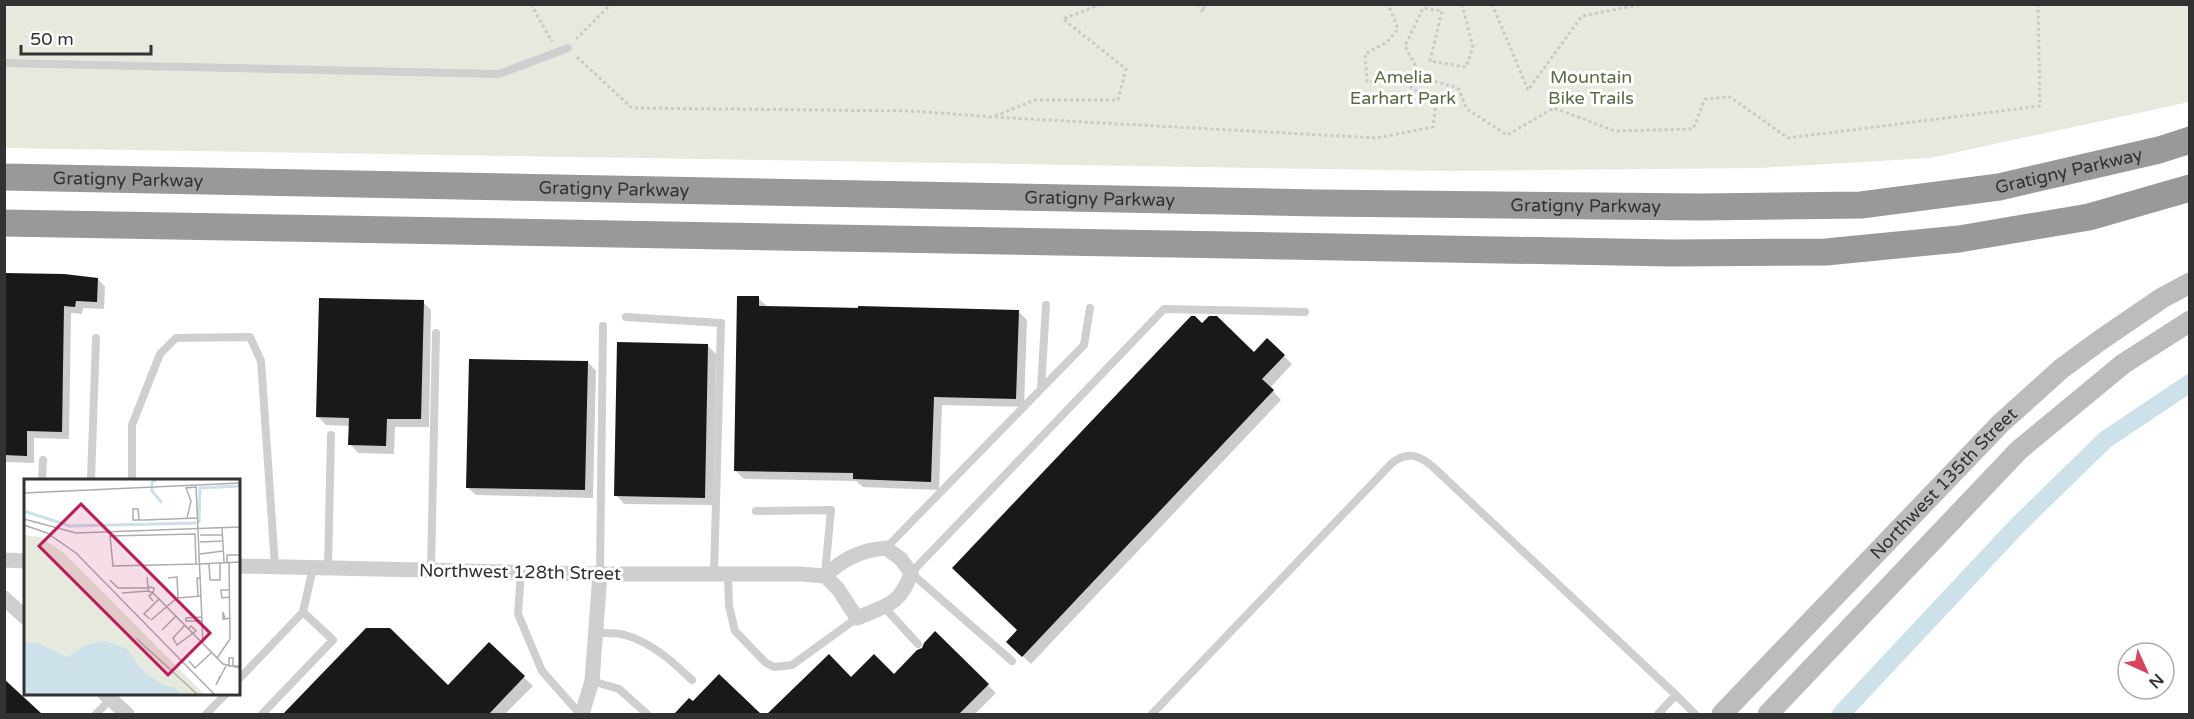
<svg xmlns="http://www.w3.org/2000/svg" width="2194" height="719" font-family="'Varela Round',sans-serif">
<rect width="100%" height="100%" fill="#fff"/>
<!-- green -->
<path fill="#e6eade" d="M5,5H2189V102L1930,158L1760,168L1450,171L5,148Z"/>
<!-- shadow -->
<path fill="#0003" d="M4,274L98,279L105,287L104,309L83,308L82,314L71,313L69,439L34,438V463L4,462Z
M758,298L767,306L1018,311L1027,320L1024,407L942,405L939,490L863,487L856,481L744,479L735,470Z
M423,302L431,310L429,427H395L394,454L358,453L350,444V426L326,425L318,417Z
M1267,340L1292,364L1270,388L1281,400L1031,664L1008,642Z
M707,345L716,354L713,505L624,504L616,495Z
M588,362L596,371L593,498L476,495L467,487Z
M367,629L448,687L489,644L533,686L505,714H285Z
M935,634L996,693L975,714H770L829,656L851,679L894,676L924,649Z
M719,676L758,714H676L690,700L693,703Z"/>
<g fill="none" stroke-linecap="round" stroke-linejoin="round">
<!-- canal -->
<path stroke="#cce1e9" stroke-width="18" d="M1841,714L2017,526L2105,440L2190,383"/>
</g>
<!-- building -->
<path fill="#191919" d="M4,273L64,274L98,278L97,302L76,301L75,307L64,306L62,432L27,431V456L4,455Z
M737,296H759V306L858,308V306L1019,310L1016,399L934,397L931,482L853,479V473L734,471Z
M319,298L424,300L421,419H387L386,446L348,445L349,418L316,417Z
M1191,316H1195L1202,323L1209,316H1217L1254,352L1267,338L1285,355L1262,379L1274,390L1022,657L1006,642L1017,630L952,568Z
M617,342L708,344L705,498L614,496Z
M469,359L588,361L585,490L466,488Z
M366,628H390L448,685L489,642L525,676L489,714H283Z
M935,631L989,684L959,714H767L829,654L851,677L874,654L894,674L917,650L922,648L924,643Z
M719,674L761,714H674L689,698L693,701Z
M4,679L42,714H4Z"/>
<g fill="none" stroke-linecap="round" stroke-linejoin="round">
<!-- path -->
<path stroke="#c9c9c9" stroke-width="3" stroke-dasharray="3 3" stroke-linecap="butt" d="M531,4L552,42
M1198,4L1203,12L1205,4
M1462,4L1473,47L1466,67L1430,61L1442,11L1423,8L1405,46L1422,78L1458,88L1467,109L1507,135L1554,108L1615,131L1693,129L1705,99L1730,97L1788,138L2040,106L2038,4
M1492,4L1528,90L1582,16L1643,4
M576,39L611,4
M577,57L632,108L912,111L993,117L1377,138L1433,127L1436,103L1398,79L1367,82L1365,54L1387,42L1398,29L1388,4
M995,116L1035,100H1118L1126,69L1063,19L1102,4"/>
<!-- service -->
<path stroke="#cfcfcf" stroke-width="8" d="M4,63L499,74L568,48
M626,317L721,323L714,574
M1041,388L1046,305
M42,480L43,460
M91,480L96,338
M132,480V425L160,354L176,338L250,337L261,361L275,566
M756,511L831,510L825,574
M886,548L1084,345L1090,308
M328,568L331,435
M431,570L436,333
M521,572L518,614L542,671L580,714
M600,574L603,326
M728,575L729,606L735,631L766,663L774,667L792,665L857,618
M885,608L918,644
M303,612L313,568
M596,633C605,633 616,632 625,635C652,643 672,661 692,680
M1012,661L911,573L1164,309L1305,312
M238,680L303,612L333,640L262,714
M592,681L619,689L647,714
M1676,695L1695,714
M96,714L111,699
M206,714L226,694
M1152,714L1392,463C1407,451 1419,455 1432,466L1676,695L1658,714"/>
<!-- minor -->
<path stroke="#cfcfcf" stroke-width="15" d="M4,560L26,561
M238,566L600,574H801L825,576C843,559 861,550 886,548L901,559L911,573C901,605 885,606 857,618L838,589L825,576
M4,598L26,618
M105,694L127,714
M582,714L592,681L600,574"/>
<!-- secondary -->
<g stroke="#bcbcbc" stroke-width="21">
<path id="s1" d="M1722,714L2000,424L2061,369L2099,341L2162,298L2190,283"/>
<path d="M1768,714L2019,450L2123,364L2190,321"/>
</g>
<!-- motorway -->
<g stroke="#999" stroke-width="27">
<path id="s2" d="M4,177L1319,203L1701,207L1861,205L1999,187L2159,150L2190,140"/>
<path d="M4,223L1671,253L1826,252L1959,239L2089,217L2190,188"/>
</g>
</g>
<g text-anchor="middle" stroke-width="6" stroke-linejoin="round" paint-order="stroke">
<!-- park labels -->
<g font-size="18" fill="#586b41" stroke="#fff">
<text x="1403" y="83">Amelia<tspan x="1403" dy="21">Earhart Park</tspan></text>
<text x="1591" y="83">Mountain<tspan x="1591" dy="21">Bike Trails</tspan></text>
</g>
<!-- street labels -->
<g font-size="18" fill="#323232" stroke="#fff">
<text dy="6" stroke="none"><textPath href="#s2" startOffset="2068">Gratigny Parkway</textPath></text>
<text dy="6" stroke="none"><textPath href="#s2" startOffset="124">Gratigny Parkway</textPath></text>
<text dy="6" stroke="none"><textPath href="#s2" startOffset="610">Gratigny Parkway</textPath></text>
<text dy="6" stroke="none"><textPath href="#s2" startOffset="1096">Gratigny Parkway</textPath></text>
<text dy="6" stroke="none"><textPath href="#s2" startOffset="1582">Gratigny Parkway</textPath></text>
<text dy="6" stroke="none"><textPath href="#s1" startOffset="320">Northwest 135th Street</textPath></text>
<text transform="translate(520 572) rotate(1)" y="6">Northwest 128th Street</text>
</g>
</g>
<!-- overview -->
<g transform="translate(24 479)">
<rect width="216" height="216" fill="#fff"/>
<path d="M0,56L16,58L40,74L180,215H0Z" fill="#e6eade"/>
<path d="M80,162L102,169L119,192L139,206L152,209L156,215H0V164H14L43,178L62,166Z" fill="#cce1e9"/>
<path fill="none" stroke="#cce1e9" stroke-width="3" d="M132,1L128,3V12L138,24M0,32L46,47L172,44M175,44L176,9L216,7"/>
<path fill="none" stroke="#adadad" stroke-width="1.5" d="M172,6L179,165M0,14L216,4M163,39L167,22L162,9L172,8M0,40L52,54L216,48M115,41L114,30H109V41H121L173,39M0,46L23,54L52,74L190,215M198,49L200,83M176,56H199M176,63L199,62M176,75L199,72M203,83V76H216M185,84L186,101H196V84M172,85L171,55L86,57L89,87L174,85L216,83M144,99L153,98L154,119M86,101L94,109H124L123,98M205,111H197L198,119L206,118M98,114L124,112M174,117L173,99H177M129,122L125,117L129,114L130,109L125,108L124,112L129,114L199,185L216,189M178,138L162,139V142H178M126,140L120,135L135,120M201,140L199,133V140H201L206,139M127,141L153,119L177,117M161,146L149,159L153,166L172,152L167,147L164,150M138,151L152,137M113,160L173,215M193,179L206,160L205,84M165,182L171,189L187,174M205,188V179H209V187H216M196,197L192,206L202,187"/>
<path fill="#c2185b" fill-opacity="0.15" stroke="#c2185b" stroke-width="3" d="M57,25L186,154L144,196L15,67Z"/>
<rect width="216" height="216" fill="none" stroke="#323232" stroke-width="3"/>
</g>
<!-- border -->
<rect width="2194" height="719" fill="none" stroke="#323232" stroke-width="12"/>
<!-- north arrow -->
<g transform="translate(2146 671) rotate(135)"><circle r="28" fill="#ffffff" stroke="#adadad" stroke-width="1.5"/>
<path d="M0-4.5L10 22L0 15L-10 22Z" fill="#da435a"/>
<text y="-9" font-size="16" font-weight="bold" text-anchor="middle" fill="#323232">N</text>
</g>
<!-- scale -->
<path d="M21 45v9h130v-9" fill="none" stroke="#323232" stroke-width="3"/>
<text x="30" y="45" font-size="18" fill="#323232" stroke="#ffffff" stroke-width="4.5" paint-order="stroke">50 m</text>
</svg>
